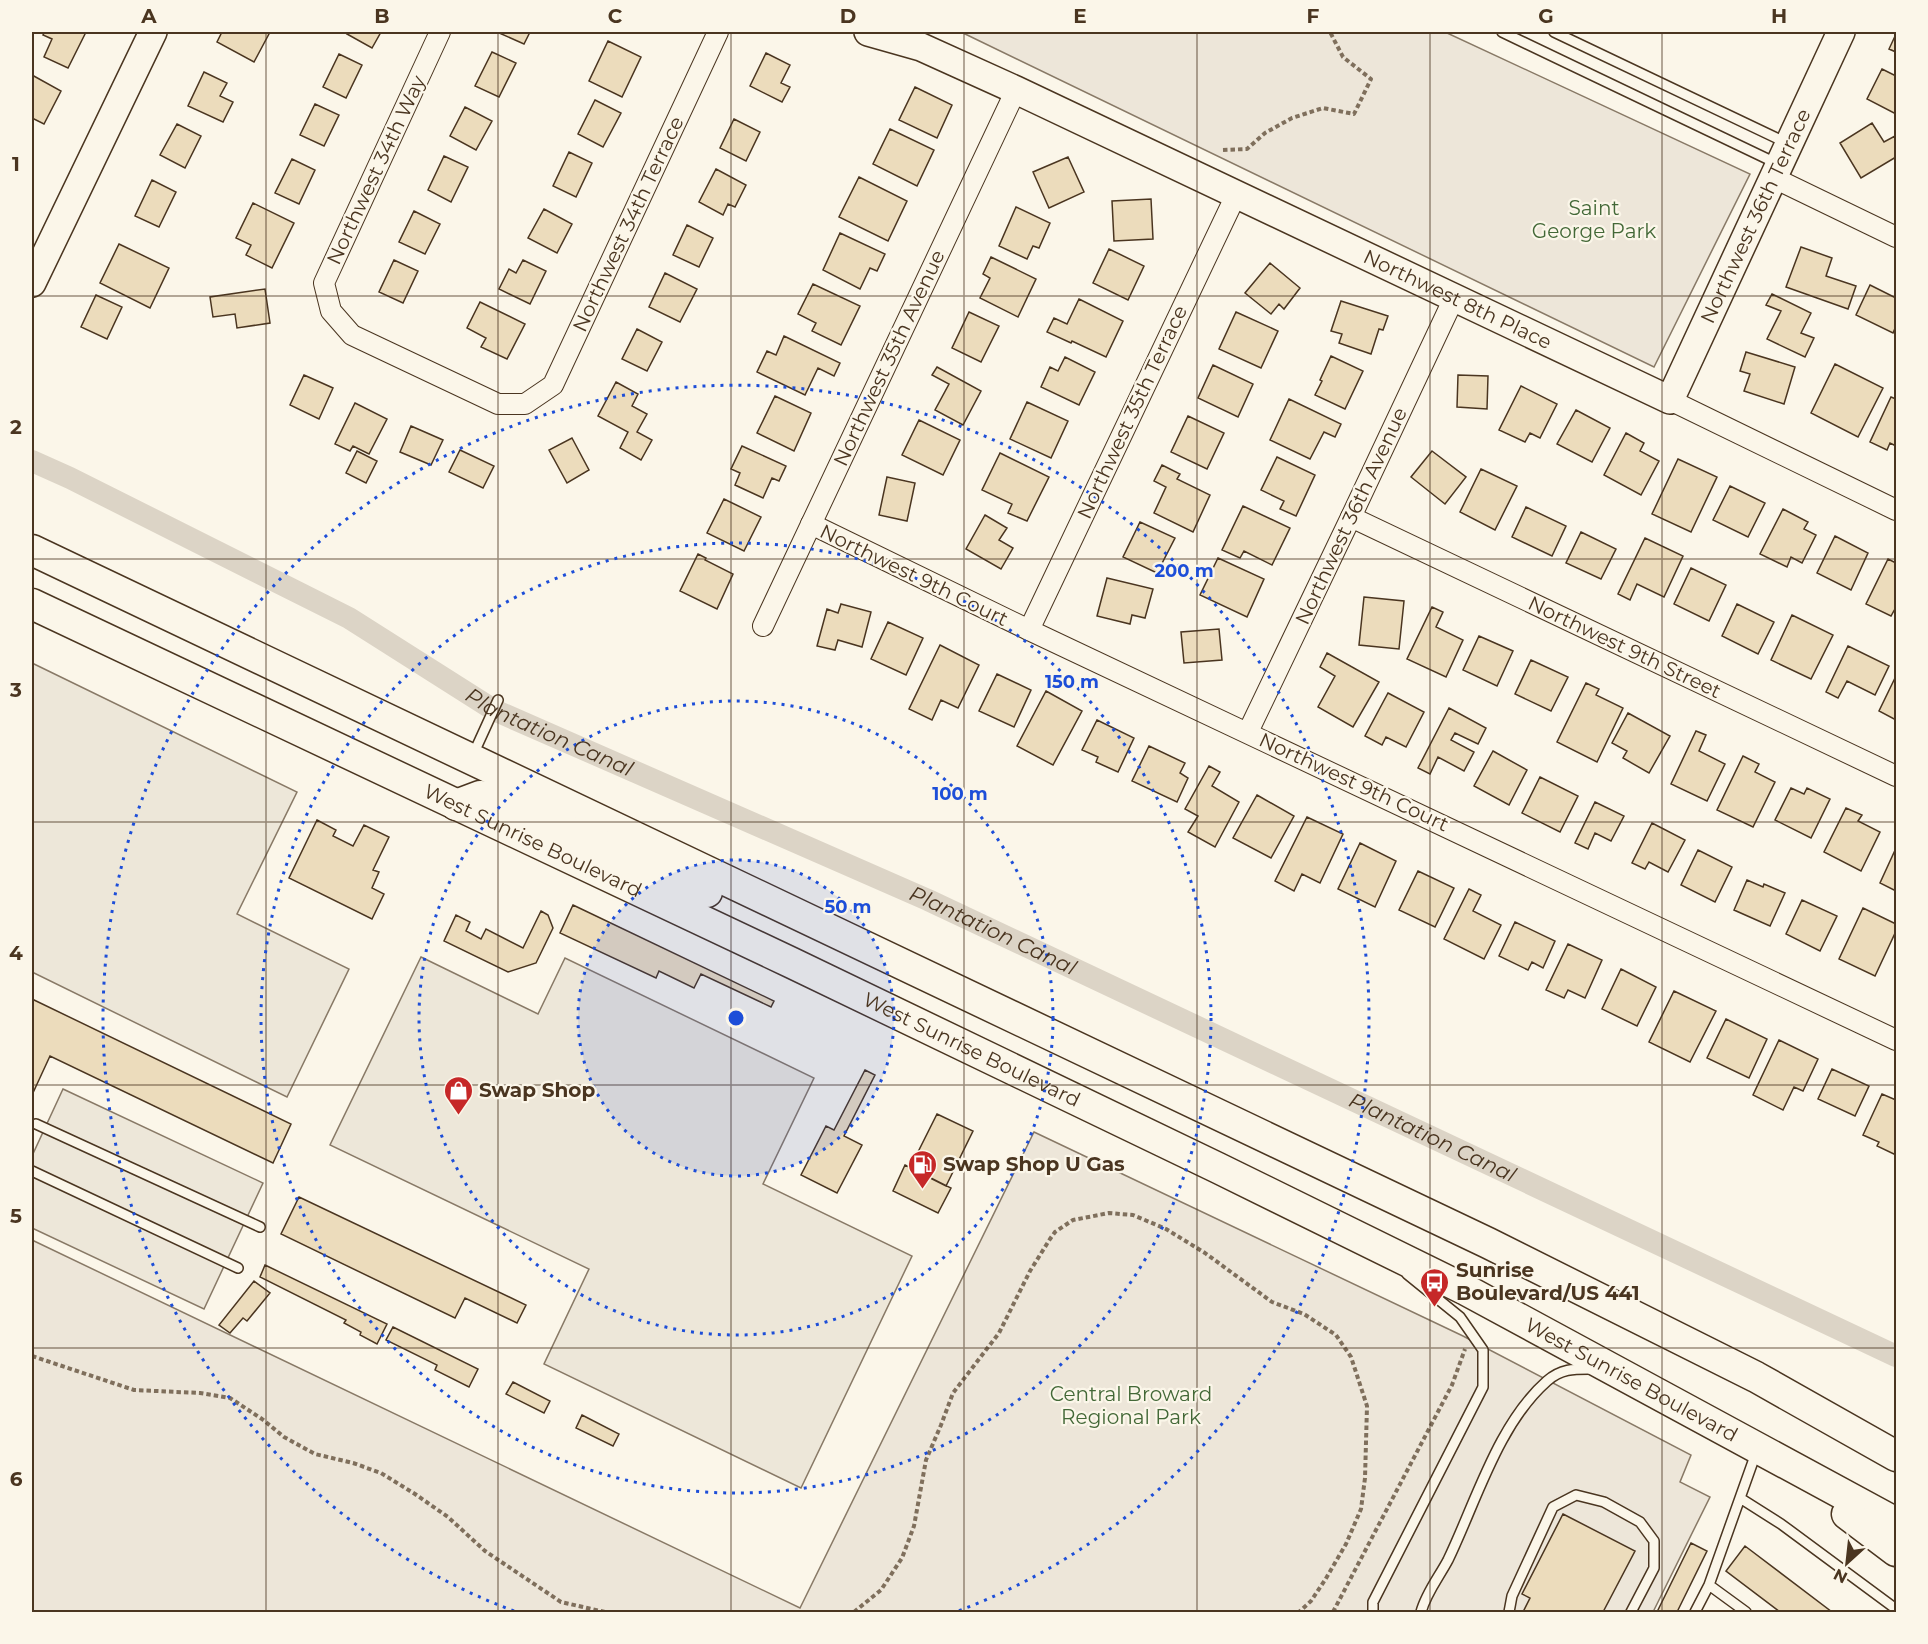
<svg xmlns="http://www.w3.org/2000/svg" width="1928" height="1644" font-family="Montserrat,sans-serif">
<rect width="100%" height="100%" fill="#fbf6e9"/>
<!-- green -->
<path fill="#ede6d9" stroke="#887966" stroke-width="1.5" d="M961,32H1445L1750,174L1654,367Z
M1034,1132L1463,1336L1691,1455L1680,1482L1710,1497L1653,1612H32V1240L800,1608Z"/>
<!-- parking -->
<path fill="#ede7d9" stroke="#887966" stroke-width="1.5" d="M32,663L297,792L237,914L349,969L287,1097L32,972Z
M421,957L538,1014L565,958L814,1078L763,1184L912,1256L801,1488L544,1364L589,1269L330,1145Z
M63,1089L263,1183L204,1309L32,1228V1156Z"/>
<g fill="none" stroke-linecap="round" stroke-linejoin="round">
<!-- canal -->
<path stroke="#dcd4c6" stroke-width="22" id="s1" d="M32,461L70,478L349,618L494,710L928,900L1896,1356"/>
</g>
<!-- building -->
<path fill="#ecdcbc" stroke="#4a3520" stroke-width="1.5" d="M45,32H86L68,68L44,57L52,39L43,35Z
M222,32H270L254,62L217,42Z
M349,32H381L372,48L347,34Z
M497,32H530L524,44Z
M1896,34V52L1889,49Z
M608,41L641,57L622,97L589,81Z
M492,52L516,63L499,97L475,86Z
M766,53L790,65L781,83L790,87L782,102L750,86Z
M339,54L362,65L346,98L323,87Z
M1882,69L1896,76V114L1867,99Z
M204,72L227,83L220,96L233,102L223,122L188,106Z
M32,75L61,91L44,124L32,118Z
M915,87L952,105L937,138L899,120Z
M595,100L621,113L603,147L578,134Z
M315,104L339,115L324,146L300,135Z
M465,107L492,121L476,150L450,136Z
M734,119L760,132L746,161L720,148Z
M1872,123L1884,142L1895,136L1896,157L1861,178L1840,143Z
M177,124L201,136L185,168L160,155Z
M890,129L934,150L917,186L873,164Z
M569,152L592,163L576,197L553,186Z
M444,156L468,167L451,202L428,190Z
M1068,157L1084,192L1049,208L1033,172Z
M292,159L315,170L299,204L275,193Z
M716,169L746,185L735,207L728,204L723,215L699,202Z
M859,177L907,201L888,241L839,217Z
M152,180L176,192L159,227L135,216Z
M1151,199L1153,239L1114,241L1112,201Z
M253,203L294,223L272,268L246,255L251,245L236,238Z
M1016,207L1050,223L1039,248L1033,246L1027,259L999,246Z
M544,209L572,224L557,253L528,238Z
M414,211L440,224L425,254L399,242Z
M687,225L713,238L699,267L673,255Z
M840,233L885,254L877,271L870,268L860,289L823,270Z
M119,244L169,268L150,308L100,283Z
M1801,247L1832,258L1826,276L1856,286L1848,309L1786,287Z
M1109,249L1144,266L1128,300L1093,283Z
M991,257L1036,279L1018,317L980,298L990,278L983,274Z
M394,260L418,271L403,303L379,292Z
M523,260L546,271L530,304L499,289L509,269L516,273Z
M1270,263L1300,288L1284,309L1279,304L1271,314L1245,293Z
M665,273L697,289L680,322L649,307Z
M813,284L860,306L841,345L812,331L816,323L798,314Z
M1870,285L1896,298V326L1893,333L1856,315Z
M265,289L270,323L237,328L235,314L213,317L210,297Z
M1772,294L1811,313L1801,333L1814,338L1805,357L1767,339L1781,311L1766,305Z
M96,295L122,307L107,339L81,327Z
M1079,299L1123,321L1106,357L1072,341L1071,343L1047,332L1054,318L1067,324Z
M1341,301L1388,316L1383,330L1379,329L1371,354L1339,343L1342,334L1331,331Z
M480,302L525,324L507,359L481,347L486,338L467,328Z
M969,312L999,326L981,362L952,348Z
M1236,312L1278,331L1261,368L1219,349Z
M637,329L662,342L647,371L622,359Z
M784,336L840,363L834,376L818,368L805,395L757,372L767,351L776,355Z
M1746,352L1795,367L1784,404L1744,391L1750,374L1740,371Z
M1331,356L1363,371L1345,409L1315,395L1322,381L1320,380Z
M1065,357L1095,372L1079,405L1041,387L1050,367L1058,371Z
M1835,364L1883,388L1858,437L1811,413Z
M1213,365L1253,384L1238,417L1198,398Z
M937,367L981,391L963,425L935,410L949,384L932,375Z
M304,375L333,388L319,419L290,405Z
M1458,375L1488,376L1487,409L1457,407Z
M616,382L638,394L632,406L647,414L637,432L652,440L641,460L620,448L628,432L598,416Z
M1521,386L1557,404L1540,438L1530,433L1525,442L1499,430Z
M775,396L811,413L794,451L757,433Z
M1891,397L1896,399V446L1890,443L1887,450L1870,442Z
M1289,399L1341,424L1335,437L1324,432L1310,459L1270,440Z
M1027,402L1068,421L1051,458L1010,439Z
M355,403L387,419L369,454L353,446L350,451L335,444Z
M1576,410L1610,428L1592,462L1557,444Z
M1188,416L1224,433L1207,469L1171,452Z
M919,420L960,440L943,475L902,455Z
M411,426L443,440L431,465L400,452Z
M1626,433L1644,443L1640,451L1659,461L1641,495L1604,475Z
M572,438L589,470L567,483L549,450Z
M742,446L786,466L779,481L772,478L763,498L735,485L740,473L731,469Z
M460,450L494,466L483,488L449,472Z
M357,451L377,461L366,483L346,473Z
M1432,451L1466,477L1445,504L1411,477Z
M1000,453L1049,477L1027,521L1008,513L1012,504L982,490Z
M1277,457L1315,475L1296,516L1280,509L1284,501L1261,490Z
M1678,459L1717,477L1691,532L1652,514Z
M1162,465L1180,474L1177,479L1210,495L1193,532L1154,513L1166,487L1154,481Z
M1481,469L1517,486L1495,530L1460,512Z
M887,477L915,483L907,521L879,515Z
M1730,486L1765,503L1748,537L1713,520Z
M724,499L761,517L744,551L707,533Z
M1243,506L1290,528L1272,565L1244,551L1240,558L1222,550Z
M1526,507L1566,526L1552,556L1512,537Z
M1783,509L1808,522L1804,529L1816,535L1802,563L1791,557L1787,567L1760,554Z
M985,515L1007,528L999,540L1013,548L1001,569L966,549Z
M1140,522L1175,538L1157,573L1123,557Z
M1581,532L1616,549L1601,579L1566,563Z
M1835,536L1868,553L1851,590L1817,573Z
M1645,538L1683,556L1664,597L1637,584L1630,600L1618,594Z
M698,554L706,558L705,560L733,574L717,609L680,591Z
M1218,558L1264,579L1247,617L1200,595Z
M1888,559L1896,563V607L1891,616L1866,604Z
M1691,568L1726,585L1709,621L1674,604Z
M1107,578L1153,589L1145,618L1132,615L1130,624L1097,616Z
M1364,597L1404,601L1399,649L1359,645Z
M841,604L871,612L862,647L838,640L835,650L817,646L827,609L838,613Z
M1737,604L1774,622L1758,654L1722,636Z
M1432,607L1443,612L1436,627L1463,640L1446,677L1407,659Z
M1792,615L1833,635L1811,679L1771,660Z
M888,622L923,638L906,675L871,659Z
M1219,629L1222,660L1184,663L1181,632Z
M1479,636L1513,651L1497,686L1463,670Z
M940,645L979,665L958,708L941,700L932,720L909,709Z
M1848,646L1889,666L1875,695L1847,681L1838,698L1826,692Z
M1327,653L1379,682L1353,727L1318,707L1335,676L1320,667Z
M1531,660L1568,677L1551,711L1515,694Z
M997,674L1031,690L1014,727L979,711Z
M1895,678L1896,679V720L1879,711Z
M1586,683L1599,689L1596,695L1623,708L1597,762L1557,742Z
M1046,691L1082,711L1053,765L1017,746Z
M1388,693L1424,712L1406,747L1386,737L1382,745L1365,736Z
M1449,708L1486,728L1478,744L1455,733L1451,740L1474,752L1464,771L1438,757L1430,774L1418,768Z
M1628,713L1670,736L1649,773L1623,758L1627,751L1612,743Z
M1097,720L1134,738L1118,772L1096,762L1098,757L1082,750Z
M1696,731L1706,735L1699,751L1725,764L1707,801L1671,784Z
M1149,746L1185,763L1180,773L1188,778L1177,802L1132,781Z
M1493,751L1527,770L1509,805L1474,786Z
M1743,756L1759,764L1755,772L1775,782L1753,827L1717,810Z
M1209,766L1220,772L1212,786L1239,802L1215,847L1188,832L1198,816L1185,809Z
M1540,777L1578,796L1560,832L1522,813Z
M1791,788L1804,794L1807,788L1830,799L1811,838L1775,820Z
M1257,795L1294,816L1271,858L1233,838Z
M1595,802L1624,816L1611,841L1595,833L1588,849L1575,843Z
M1846,808L1862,815L1858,821L1880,832L1861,871L1824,852Z
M1307,817L1343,834L1320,883L1302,874L1294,891L1275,881Z
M317,820L336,830L333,836L353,846L364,825L389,837L373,870L379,872L372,888L384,894L372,919L289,878Z
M1652,823L1685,840L1668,872L1649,862L1645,869L1632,863Z
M1360,843L1396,861L1375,907L1338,889Z
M1896,848V891L1880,883Z
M1698,850L1732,867L1715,902L1681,885Z
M1418,871L1454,888L1435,927L1399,910Z
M1747,880L1763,887L1764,884L1785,893L1770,926L1734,910Z
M1469,889L1481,895L1473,911L1501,925L1484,959L1444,939Z
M1802,900L1837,916L1820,951L1786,934Z
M573,905L774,1001L771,1007L701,974L694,988L659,971L656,978L560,933Z
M1863,908L1896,924V931L1875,976L1839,959Z
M541,911L548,915L553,928L536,963L508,972L444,941L456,915L470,922L466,931L481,939L486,929L523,948Z
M1515,922L1555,941L1543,968L1532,962L1528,970L1499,956Z
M1568,944L1602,960L1585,998L1568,990L1564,998L1546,990Z
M1621,969L1656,987L1637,1026L1602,1009Z
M1674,991L1716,1011L1690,1062L1649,1042Z
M32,999L291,1124L273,1163L50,1056L32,1095Z
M1726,1019L1767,1039L1749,1078L1707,1058Z
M1779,1040L1818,1059L1803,1091L1794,1087L1783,1110L1753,1095Z
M1832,1069L1869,1086L1855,1116L1818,1099Z
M865,1070L875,1075L844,1136L862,1145L837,1193L801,1175L826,1126L834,1130Z
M1882,1094L1896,1100V1155L1877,1146L1879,1142L1863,1135Z
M937,1114L973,1131L946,1186L910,1168Z
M905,1165L951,1188L938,1213L893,1191Z
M299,1197L526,1305L517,1323L465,1298L455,1318L281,1234Z
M265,1265L387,1324L377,1344L360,1335L361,1332L344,1323L346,1320L260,1277Z
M254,1281L270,1293L247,1321L243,1318L230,1333L219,1325Z
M393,1327L478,1369L469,1387L435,1370L437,1365L386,1340Z
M513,1382L550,1401L544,1413L506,1394Z
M582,1415L619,1434L613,1446L576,1428Z
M1563,1514L1635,1551L1603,1612H1523L1530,1598L1522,1594Z
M1691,1543L1707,1551L1677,1612H1657Z
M1745,1546L1832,1612H1780L1726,1571Z"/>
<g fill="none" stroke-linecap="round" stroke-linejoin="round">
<defs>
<path id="lane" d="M1502,32L1778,164
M1554,32L1787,143
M472,757L498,700
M36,1124L260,1227
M32,1171L238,1268
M1740,1498L1781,1524L1896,1609
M1709,1585L1746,1612
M1373,1612V1602L1483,1387V1350L1460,1317L1407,1274
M1421,1612C1426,1593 1439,1577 1448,1560C1476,1502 1498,1424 1547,1381C1562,1368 1575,1369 1594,1369
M1509,1612L1512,1596L1553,1507L1576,1495L1604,1502L1640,1522L1654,1541V1568L1631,1612
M1695,1612L1709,1585L1756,1453"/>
<g id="street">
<path d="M440,32L324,283L331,311L352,335L498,404H525L553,385L718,32"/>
<path d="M1774,178L1896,237"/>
<path d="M1670,400L1896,510"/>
<path id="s2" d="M1351,517L1896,776"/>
<path d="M811,524L1029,630L1896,1040"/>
<path d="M763,626L1016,90"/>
<path d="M1029,630L1236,195"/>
<path d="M1248,732L1351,517L1454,298"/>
</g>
<g id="secondary">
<path id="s3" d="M868,32L921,47L1016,90L1670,400L1841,32"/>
<path d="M32,283L153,32"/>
</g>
<g id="primary">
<path d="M32,550L1488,1243L1756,1377L1896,1456"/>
<path id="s4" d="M32,604L792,963L1218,1168L1466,1290L1896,1523"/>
<path d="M456,805L480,796L493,797L707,892"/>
<path d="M1847,1514L1896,1551"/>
</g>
</defs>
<!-- lane casing -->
<use href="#lane" stroke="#4a3520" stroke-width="12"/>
<!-- street casing -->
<use href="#street" stroke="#4a3520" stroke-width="22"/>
<!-- secondary casing -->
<use href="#secondary" stroke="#4a3520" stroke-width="30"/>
<!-- primary casing -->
<use href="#primary" stroke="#4a3520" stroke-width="33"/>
<!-- path -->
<path stroke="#7f6f5c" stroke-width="4" stroke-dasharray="4.5 3" stroke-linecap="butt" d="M1223,150L1247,149L1265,133L1292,118L1323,108L1354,114L1371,79L1343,57L1330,32
M32,1356L134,1390L200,1393L230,1398L262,1419L284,1437L315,1454L353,1463L381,1473L415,1494L448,1517L485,1551L561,1602L605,1612
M854,1612L881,1590L902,1558L914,1526L926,1460L941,1425L953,1393L999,1333L1030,1271L1050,1239L1055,1232L1073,1220L1109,1213L1133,1215L1166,1229L1205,1253L1272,1302L1304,1314L1336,1335L1351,1357L1367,1406L1365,1478L1361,1509L1346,1544L1325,1580L1311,1601L1299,1612
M1333,1612L1452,1385L1465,1349"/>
<!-- lane -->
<use href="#lane" stroke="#fbf6e9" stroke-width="9"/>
<!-- street -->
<use href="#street" stroke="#fbf6e9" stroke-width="20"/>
<!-- secondary -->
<use href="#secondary" stroke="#fbf6e9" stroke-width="27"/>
<!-- primary -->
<use href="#primary" stroke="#fbf6e9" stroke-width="30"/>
</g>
<!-- grid -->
<path fill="none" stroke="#4a3520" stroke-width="1.5" stroke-opacity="0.55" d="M266,32V1612M498,32V1612M731,32V1612M964,32V1612M1197,32V1612M1430,32V1612M1662,32V1612M32,296H1896M32,559H1896M32,822H1896M32,1085H1896M32,1348H1896"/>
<!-- distance rings -->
<circle cx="736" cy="1018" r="158" fill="#1d4ed8" fill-opacity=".12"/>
<g fill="none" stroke="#1d4ed8" stroke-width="3" stroke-dasharray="3 6">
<circle cx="736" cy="1018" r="158"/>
<circle cx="736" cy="1018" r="317"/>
<circle cx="736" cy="1018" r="475"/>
<path d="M514 1611A633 633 0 1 1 958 1611"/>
</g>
<!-- icons -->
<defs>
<symbol id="shop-pin" viewBox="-11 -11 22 30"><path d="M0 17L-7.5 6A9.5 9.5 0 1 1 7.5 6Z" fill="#c62828" stroke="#fbf6e9"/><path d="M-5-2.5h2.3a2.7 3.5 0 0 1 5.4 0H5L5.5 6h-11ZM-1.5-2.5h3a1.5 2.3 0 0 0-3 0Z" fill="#fff"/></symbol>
<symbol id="fuel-pin" viewBox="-11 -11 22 30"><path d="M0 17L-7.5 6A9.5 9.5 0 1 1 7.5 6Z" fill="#c62828" stroke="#fbf6e9"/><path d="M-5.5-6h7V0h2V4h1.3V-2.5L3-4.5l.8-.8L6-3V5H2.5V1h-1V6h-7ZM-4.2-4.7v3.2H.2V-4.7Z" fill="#fff"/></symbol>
<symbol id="bus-pin" viewBox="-11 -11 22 30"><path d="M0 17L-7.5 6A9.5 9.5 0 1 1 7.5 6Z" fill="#c62828" stroke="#fbf6e9"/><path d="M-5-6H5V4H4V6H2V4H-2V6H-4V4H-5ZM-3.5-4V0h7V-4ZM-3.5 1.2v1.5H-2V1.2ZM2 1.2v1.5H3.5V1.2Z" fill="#fff"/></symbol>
</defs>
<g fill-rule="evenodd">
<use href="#shop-pin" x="442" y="1074" width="33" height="45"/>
<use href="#fuel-pin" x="906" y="1148" width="33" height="45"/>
<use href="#bus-pin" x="1418" y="1266" width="33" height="45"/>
</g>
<g text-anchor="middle" stroke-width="4.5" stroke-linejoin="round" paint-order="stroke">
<!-- street labels -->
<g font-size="20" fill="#4a3520" stroke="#fbf6e9">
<text transform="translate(376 170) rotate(-65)" y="7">Northwest 34th Way</text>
<text dy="7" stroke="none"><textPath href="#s3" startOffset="1086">Northwest 36th Terrace</textPath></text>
<text transform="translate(628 224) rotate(-65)" y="7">Northwest 34th Terrace</text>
<text dy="7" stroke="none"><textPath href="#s3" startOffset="648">Northwest 8th Place</textPath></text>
<text transform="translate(889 358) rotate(-65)" y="7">Northwest 35th Avenue</text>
<text transform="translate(1132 412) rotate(-65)" y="7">Northwest 35th Terrace</text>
<text transform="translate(1351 516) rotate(-65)" y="7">Northwest 36th Avenue</text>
<text transform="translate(914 575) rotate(26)" y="7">Northwest 9th Court</text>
<text dy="7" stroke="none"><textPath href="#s2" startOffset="303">Northwest 9th Street</textPath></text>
<text transform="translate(1354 782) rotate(25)" y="7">Northwest 9th Court</text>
<text dy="7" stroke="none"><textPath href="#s4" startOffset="554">West Sunrise Boulevard</textPath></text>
<text dy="7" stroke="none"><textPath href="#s4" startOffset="1040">West Sunrise Boulevard</textPath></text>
<text dy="7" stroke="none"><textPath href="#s4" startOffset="1778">West Sunrise Boulevard</textPath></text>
</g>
<!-- park labels -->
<g font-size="20" fill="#436837" stroke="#fbf6e9">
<text x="1594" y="215">Saint<tspan x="1594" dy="23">George Park</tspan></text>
<text x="1131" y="1401">Central Broward<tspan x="1131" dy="23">Regional Park</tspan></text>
</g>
<!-- poi labels -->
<g font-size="20" font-weight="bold" fill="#4a3520" stroke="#fbf6e9" text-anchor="start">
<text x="479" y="1097">Swap Shop</text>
<text x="943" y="1171">Swap Shop U Gas</text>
<text x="1456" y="1277">Sunrise<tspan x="1456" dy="23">Boulevard/US 441</tspan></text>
</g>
<!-- water labels -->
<g font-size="21" font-style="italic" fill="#4a3520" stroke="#fbf6e9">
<text dy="7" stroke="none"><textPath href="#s1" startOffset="585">Plantation Canal</textPath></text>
<text dy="7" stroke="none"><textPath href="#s1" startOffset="1071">Plantation Canal</textPath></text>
<text dy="7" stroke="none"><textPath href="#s1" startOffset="1557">Plantation Canal</textPath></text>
</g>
</g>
<circle cx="736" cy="1018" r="9" fill="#1d4ed8" stroke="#fbf6e9" stroke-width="3"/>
<g font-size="18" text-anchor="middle" font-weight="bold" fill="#1d4ed8" stroke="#fbf6e9" stroke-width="4.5" stroke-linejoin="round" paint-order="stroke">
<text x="1184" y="577">200 m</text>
<text x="1072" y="688">150 m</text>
<text x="960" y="800">100 m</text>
<text x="848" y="913">50 m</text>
</g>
<!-- border -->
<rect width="1928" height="1644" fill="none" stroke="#fbf6e9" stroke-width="66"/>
<!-- north arrow -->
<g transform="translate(1847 1563) rotate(207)" stroke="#fbf6e9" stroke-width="4.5" paint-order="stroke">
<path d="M0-4.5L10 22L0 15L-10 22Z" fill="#4a3520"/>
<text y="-9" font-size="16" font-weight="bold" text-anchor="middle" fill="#4a3520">N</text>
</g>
<rect x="33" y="33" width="1862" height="1578" fill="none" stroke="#4a3520" stroke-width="2"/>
<g font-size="20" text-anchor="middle" font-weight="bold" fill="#4a3520">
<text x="149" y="23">A</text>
<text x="382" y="23">B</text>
<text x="615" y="23">C</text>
<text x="848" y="23">D</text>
<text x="1080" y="23">E</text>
<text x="1313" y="23">F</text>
<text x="1546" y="23">G</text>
<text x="1779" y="23">H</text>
<text x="16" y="171">1</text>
<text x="16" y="434">2</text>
<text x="16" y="697">3</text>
<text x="16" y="960">4</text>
<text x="16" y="1223">5</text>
<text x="16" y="1486">6</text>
</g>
</svg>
